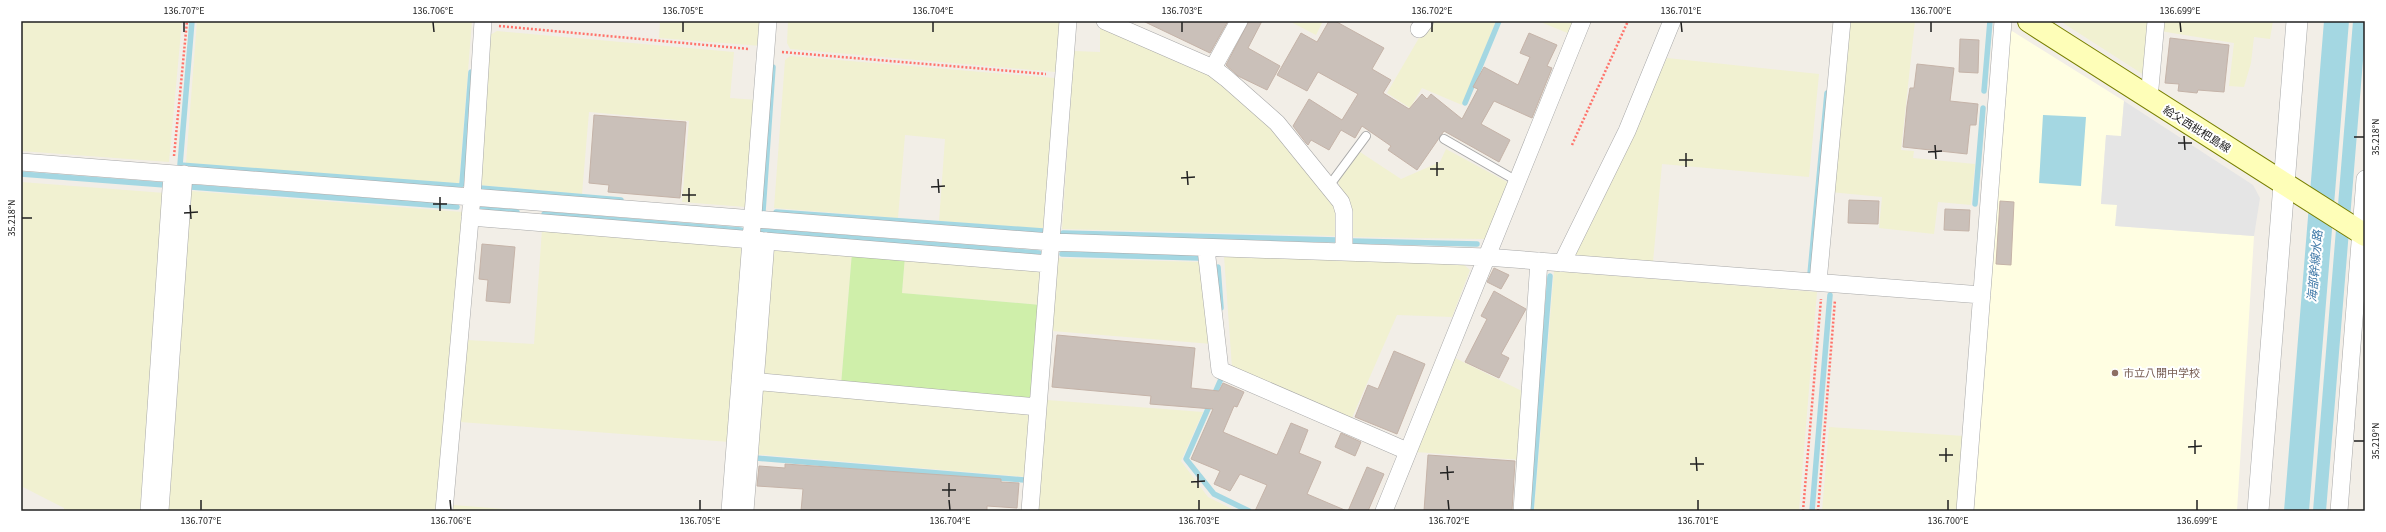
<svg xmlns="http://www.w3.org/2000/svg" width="2386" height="532" font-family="'Source Sans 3','Noto Sans JP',sans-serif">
<rect width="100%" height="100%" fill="#f2eee7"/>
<!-- education -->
<path fill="#fffee2" d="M2012,31L2124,101L2121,137L2106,135L2101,204H2117L2116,226L2254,236L2237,511H1974L2009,33Z"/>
<!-- farmland -->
<path fill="#f1f1d1" d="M21,21H182L169,162L21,151Z
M197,21H472L459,184L186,163Z
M660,21H763L761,46L659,38Z
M788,21H1062L1059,64L1055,72L790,49L787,43Z
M1289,21H1323L1316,35Z
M1432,21H1496L1462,105L1422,88L1410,108L1387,93L1423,31Z
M1538,21H1575L1570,34Z
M1848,21H1915L1901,150L1914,151L1913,158L1975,164L1971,205L1938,202L1934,234L1879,228L1882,197L1830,192Z
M2060,21H2151L2144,75Z
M2161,21H2273L2270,39L2254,37L2251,63L2244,87L2229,86L2234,43L2160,31Z
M1100,25L1213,76L1274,125L1339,213V236L1062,229L1074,51L1100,52Z
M497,31L734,52L730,98L757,100L749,204L745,207L682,202L689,121L589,112L582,194L479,185L490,35Z
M790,56L1054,78L1058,82L1046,229L939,221L945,139L905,135L898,218L774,208L785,60Z
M1667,58L1819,74L1809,177L1662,164L1653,262L1571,255Z
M1446,149L1509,183L1485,239L1349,237L1338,180L1360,152L1401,179L1440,162Z
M21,182L165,193L143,511H64V508L21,486Z
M191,191L463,212L438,511H165Z
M542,229L745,248L730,442L460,422L467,340L534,344Z
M768,250L852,252L841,385L766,378L762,373Z
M905,256L1034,266L1043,272L1041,305L902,293Z
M1224,256L1463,264L1470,270L1452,317L1397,315L1351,420L1232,368Z
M1057,258L1199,262L1212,344L1052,331Z
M1554,271L1817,292L1799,511H1534Z
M1453,357L1526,393L1521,460L1416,452Z
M762,388L1031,415L1027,477L753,454Z
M1047,400L1203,412L1181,461L1208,497L1236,511H1038Z
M1829,427L1964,436L1958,511H1822Z
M453,505L528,511H452Z"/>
<!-- grass -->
<path fill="#cfefaa" d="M852,252L905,256L902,293L1041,305L1034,396L1025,401L841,385Z"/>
<!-- parking -->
<path fill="#e5e5e5" d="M2124,101L2253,185L2260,198L2254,236L2115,226L2117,205L2101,204L2106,135L2121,136Z"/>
<!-- water -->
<path fill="#a4d7e2" d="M2324,21H2349L2309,511H2284Z
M2353,21H2365V36L2326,511H2313Z
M2043,115L2086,117L2081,186L2039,183Z"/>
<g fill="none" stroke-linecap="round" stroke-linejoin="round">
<!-- stream -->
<path stroke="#a4d7e2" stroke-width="5.5" d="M192,21L180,165L460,186L462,184L471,72
M1984,91L1990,21
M1465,103L1499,21
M21,174L165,185
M191,187L457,207
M480,188L621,200
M1975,204L1983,108
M479,209L517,212
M763,211L773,67
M776,212L1043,231
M544,214L741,230
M762,231L1039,253
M1063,233L1337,240
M1352,241L1477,244
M1062,254L1199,258
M1218,267L1221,308
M1810,274L1827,93
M1221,379L1186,459L1214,494L1249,511
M756,458L1024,480
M1531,511L1550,276
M1812,511L1830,295"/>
</g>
<!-- building -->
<path fill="#cac0b9" stroke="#c5b3a8" d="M1143,21H1228L1210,53Z
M1249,21H1262L1248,48L1280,66L1267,90L1238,76L1226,65Z
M1329,21H1335L1384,48L1372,69L1391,80L1383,93L1409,109L1422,94L1427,99L1431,94L1462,119L1478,89L1473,87L1484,67L1518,85L1530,57L1520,53L1529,33L1557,45L1547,66L1552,68L1532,118L1494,101L1481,124L1510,140L1499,162L1444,131L1417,170L1388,150L1391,146L1362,126L1355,138L1341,130L1329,150L1311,140L1308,145L1306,143L1293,126L1309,99L1342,120L1358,94L1318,72L1307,91L1277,75L1301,33L1317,42Z
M2170,38L2229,45L2224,92L2198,90L2197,93L2178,91L2179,84L2165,83Z
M1960,39L1979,40L1978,73L1959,72Z
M1917,64L1954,68L1950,101L1978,104L1976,125H1970L1967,154L1903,147L1907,106L1910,88H1914Z
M594,115L686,122L680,198L608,192L609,185L589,183Z
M1849,200L1879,201L1878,224L1848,223Z
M2000,201L2014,202L2011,265L1996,264Z
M1945,209L1970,210L1969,231L1944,230Z
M482,244L515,247L510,303L486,301L488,280L479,279Z
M1494,268L1509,275L1501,289L1487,282Z
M1494,291L1526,309L1501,354L1509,358L1499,378L1465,362L1487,319L1481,316Z
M1057,335L1195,348L1191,388L1219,391L1223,383L1244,392L1237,407L1234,406L1223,432L1277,455L1291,423L1308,430L1299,453L1321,462L1307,494L1347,511H1255L1267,485L1240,474L1230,491L1214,484L1220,471L1191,459L1213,409L1150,404L1151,396L1052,387Z
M1394,351L1425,364L1397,434L1355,417L1368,385L1378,389Z
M1341,433L1361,442L1355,456L1335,447Z
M1428,455L1515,461L1512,511H1424Z
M785,464L1001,479V482L1019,483L1017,508L987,506V511H801L803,489L757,486L759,466L785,468Z
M1367,467L1384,474L1368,511H1348Z"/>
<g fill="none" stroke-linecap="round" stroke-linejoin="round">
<defs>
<path id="service" d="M1444,139L1517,181
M1329,186L1366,136"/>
<path id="minor" d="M1105,21L1213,68L1226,78L1277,123L1341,202L1344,212V251
M1419,29L1425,21
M1213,68L1239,21
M2149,99L2156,21
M21,162L1051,242L1486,257L1982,295
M470,217L1049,264
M1206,249L1220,370L1407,451
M1562,263L1627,131L1672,21
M1818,282L1842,21
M740,380L1038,407
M149,511L172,174
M160,511L184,174
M444,511L472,197L483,21
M730,511L768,21
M745,511L766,241
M1030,511L1068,21
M1384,511L1582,21
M1522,511L1539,261
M1965,511L2003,21
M2339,511L2365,179"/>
<path id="tertiary" d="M2258,511L2297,21"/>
<path id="secondary" d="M2029,21L2365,235"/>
</defs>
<!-- service casing -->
<use href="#service" stroke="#a8a8a8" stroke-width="10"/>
<!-- minor casing -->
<use href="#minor" stroke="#a8a8a8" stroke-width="18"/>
<!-- tertiary casing -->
<use href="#tertiary" stroke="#a8a8a8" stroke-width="22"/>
<!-- secondary casing -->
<use href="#secondary" stroke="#787f00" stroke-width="24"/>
<!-- path -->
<path stroke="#ff726a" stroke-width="2.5" stroke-dasharray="2 2" stroke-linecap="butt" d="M499,26L749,49
M782,52L1046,74
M1572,145L1628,21
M174,156L187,21
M1803,511L1821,299
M1818,511L1835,300"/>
<!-- service -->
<use href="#service" stroke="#fff" stroke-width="8"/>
<!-- minor -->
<use href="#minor" stroke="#fff" stroke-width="17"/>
<!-- tertiary -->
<use href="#tertiary" stroke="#fff" stroke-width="21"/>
<!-- secondary -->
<use href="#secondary" stroke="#fefeb8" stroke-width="22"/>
</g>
<!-- ticks -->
<path fill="none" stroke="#212121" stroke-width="1.5" d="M184,22V32M433,22L434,32M683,22V32M933,22V32M1182,22V32M1432,22V32M1681,22L1682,32M1931,22V32M2180,22L2181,32M2184,136L2185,150M2354,137H2364M2178,143H2192M1935,145L1936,159M1928,152L1942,151M1686,153V167M1679,160H1693M1437,162V176M1430,169H1444M1187,171L1188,185M1181,178L1195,177M938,179L939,193M931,187L945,186M689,188V202M682,195H696M440,197V211M433,204H447M190,205L191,219M184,213L198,212M22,218H32M2195,440V454M2354,441H2364M2188,447L2202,446M1946,448V462M1939,455H1953M1696,457L1697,471M1690,464H1704M1447,466L1448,480M1440,473L1454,472M1198,474V488M1191,482L1205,481M949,483V497M942,490H956M201,500V510M450,500L451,510M700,500V510M949,500L950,510M1199,500V510M1448,500L1449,510M1698,500V510M1948,500V510M2197,500V510"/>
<!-- markers -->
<circle fill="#8d6e63" stroke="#fff" stroke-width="1.5" cx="2115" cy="373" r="4"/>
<g text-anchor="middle" stroke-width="4" stroke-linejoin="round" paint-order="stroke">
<!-- street labels -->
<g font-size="11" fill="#212121" stroke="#fff">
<text transform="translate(2197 129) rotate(32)" y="4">給父西枇杷島線</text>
</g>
<!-- education labels -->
<g font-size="11" fill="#785e54" stroke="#fff" text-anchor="start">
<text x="2123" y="377">市立八開中学校</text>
</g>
<!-- water labels -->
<g font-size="12" font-style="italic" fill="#4079a8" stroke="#fff">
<text transform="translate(2315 266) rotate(-85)" y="4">海部幹線水路</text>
</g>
</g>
<!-- border -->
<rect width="2386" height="532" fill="none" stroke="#ffffff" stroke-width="44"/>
<rect x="22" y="22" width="2342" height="488" fill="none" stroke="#212121" stroke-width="1.5"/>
<g font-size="10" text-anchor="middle" fill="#212121">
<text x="184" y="14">136.707°E</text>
<text x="433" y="14">136.706°E</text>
<text x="683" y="14">136.705°E</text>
<text x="933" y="14">136.704°E</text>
<text x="1182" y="14">136.703°E</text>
<text x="1432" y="14">136.702°E</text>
<text x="1681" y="14">136.701°E</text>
<text x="1931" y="14">136.700°E</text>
<text x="2180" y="14">136.699°E</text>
<text transform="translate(2375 137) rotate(-90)" y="4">35.218°N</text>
<text transform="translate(11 218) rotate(-90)" y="4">35.218°N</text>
<text transform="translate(2375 441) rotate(-90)" y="4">35.219°N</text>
<text x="201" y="524">136.707°E</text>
<text x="451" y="524">136.706°E</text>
<text x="700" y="524">136.705°E</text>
<text x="950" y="524">136.704°E</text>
<text x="1199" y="524">136.703°E</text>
<text x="1449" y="524">136.702°E</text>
<text x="1698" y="524">136.701°E</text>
<text x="1948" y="524">136.700°E</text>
<text x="2197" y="524">136.699°E</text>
</g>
</svg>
